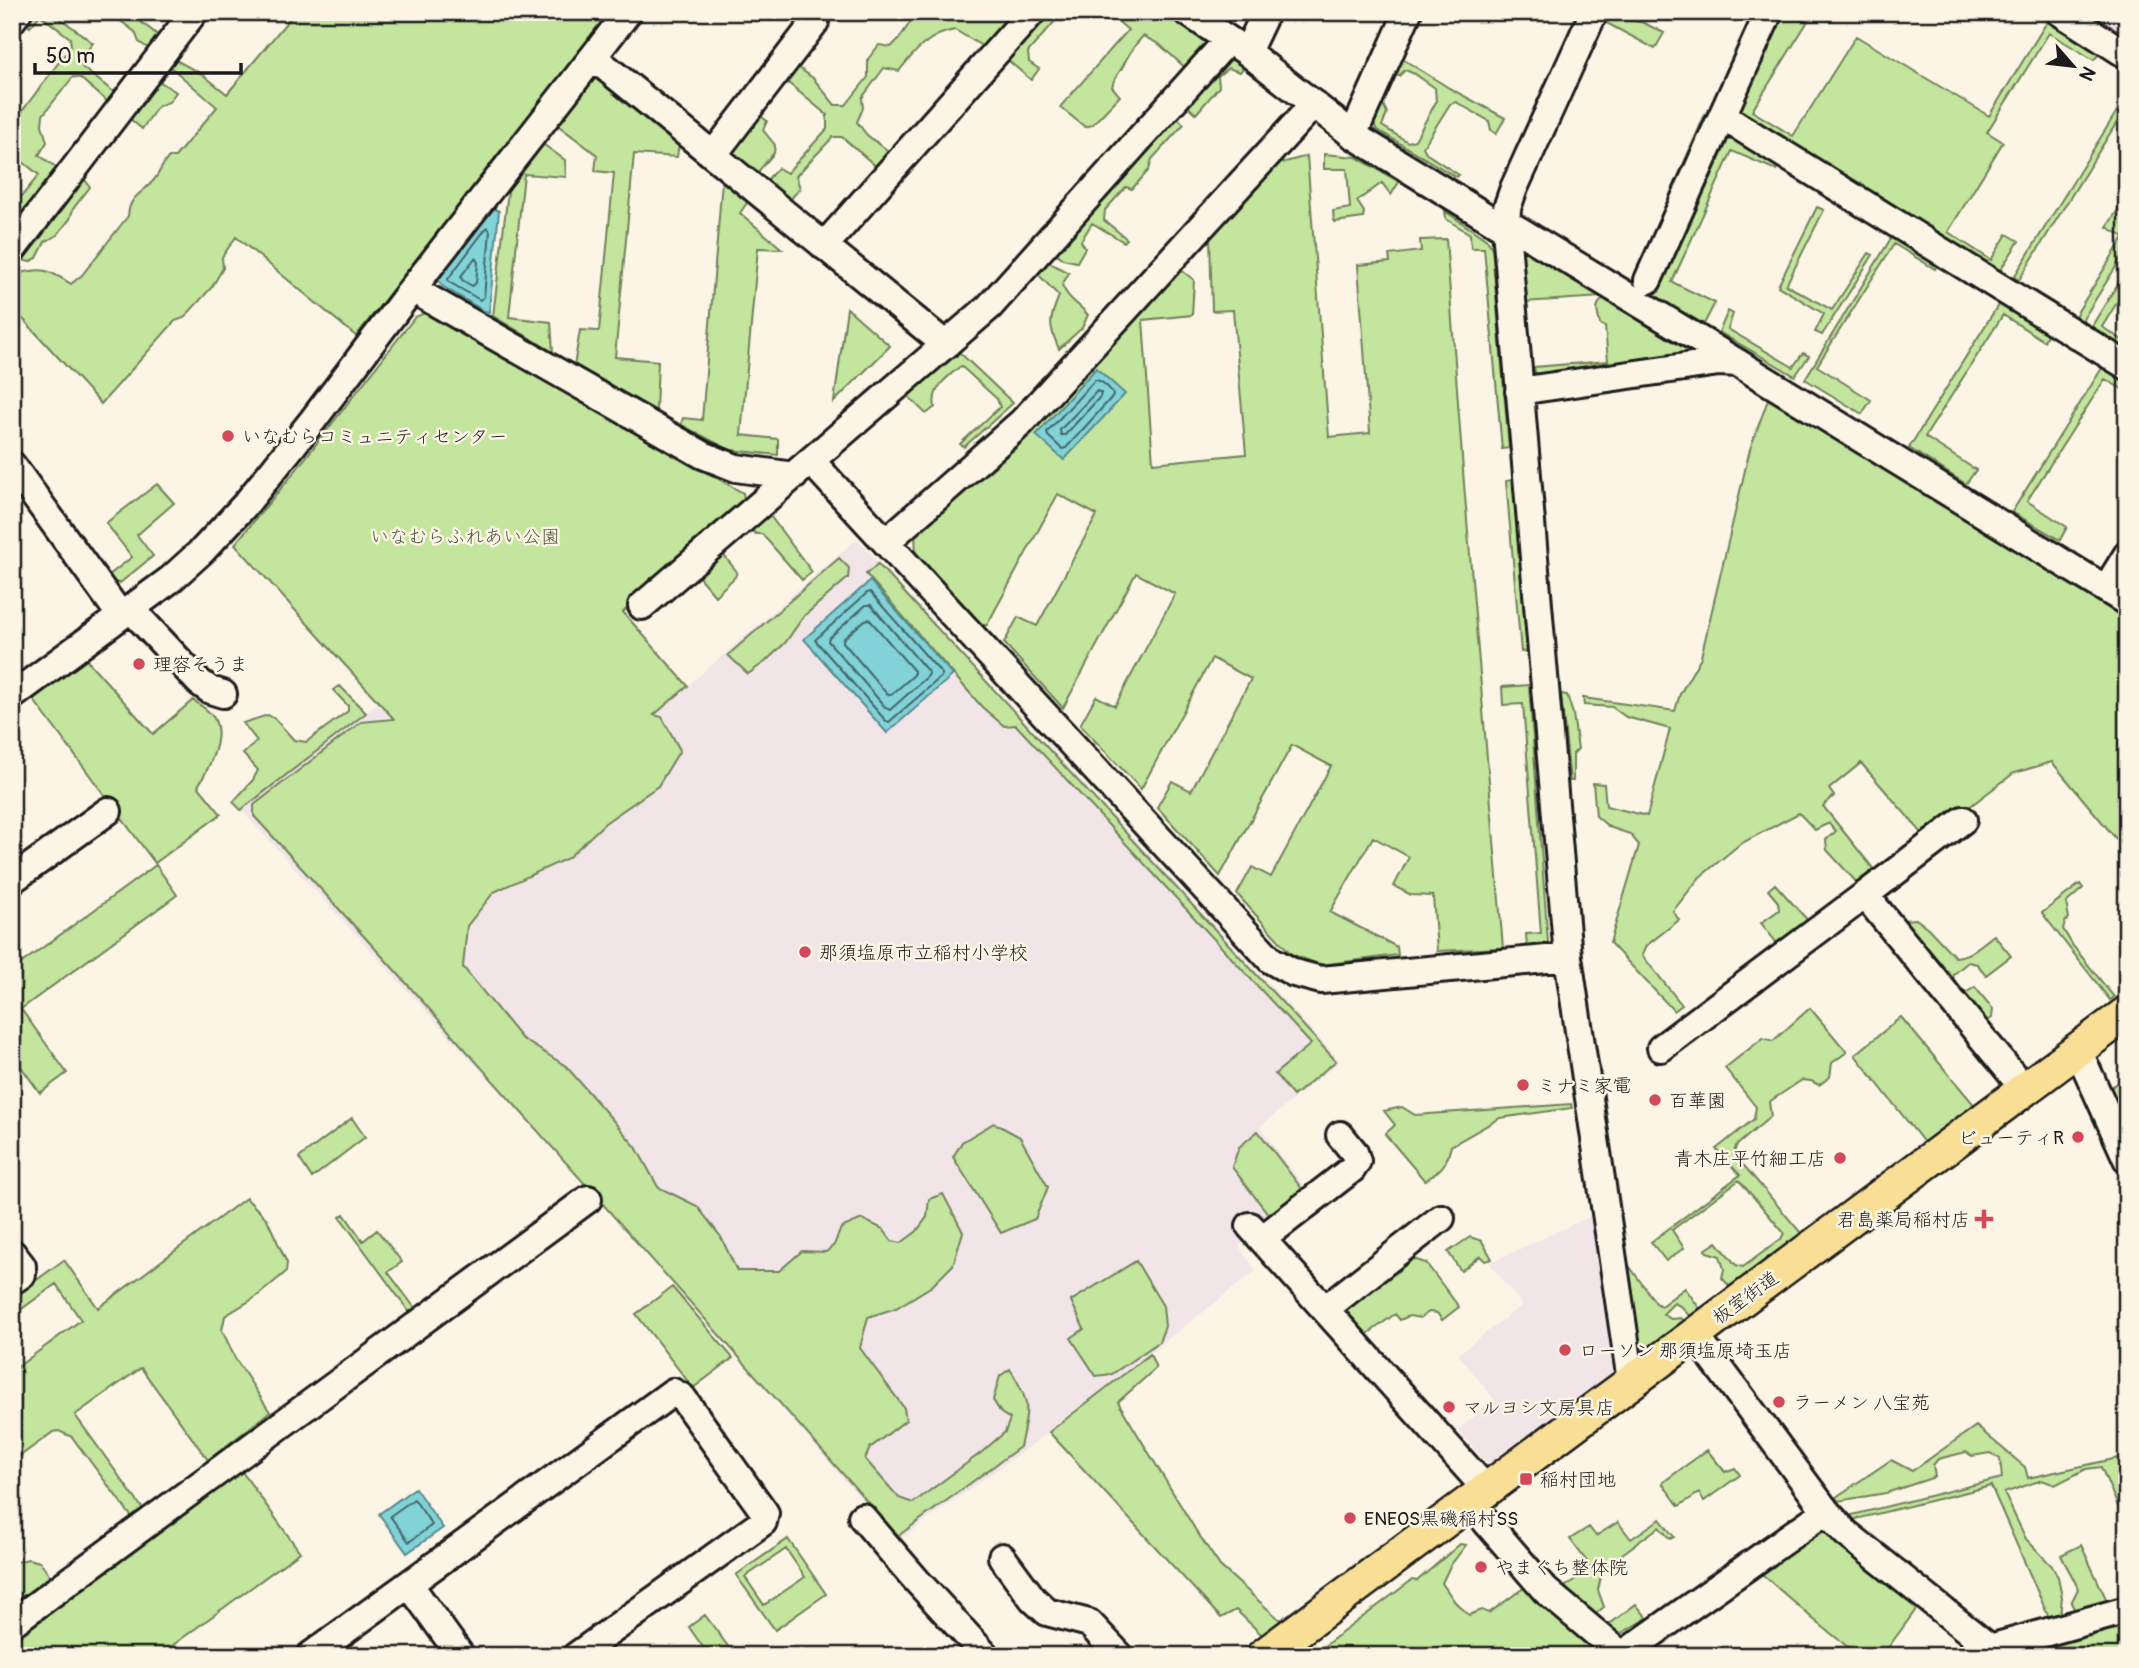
<svg xmlns="http://www.w3.org/2000/svg" width="2139" height="1668" font-family="Pangolin,'Klee One',sans-serif">
<rect width="100%" height="100%" fill="#fcf5e5"/>
<filter id="ink" filterUnits="userSpaceOnUse"><feTurbulence type="fractalNoise" baseFrequency=".0143" numOctaves="2"/><feDisplacementMap in="SourceGraphic" scale="14" xChannelSelector="R" yChannelSelector="G"/><feConvolveMatrix kernelMatrix="1 2 1 2 8 2 1 2 1" color-interpolation-filters="sRGB"/></filter>
<g filter="url(#ink)">
<!-- built -->
<path fill="#f2e5e8" d="M2087,12H2127V15L2118,31Z
M857,539L1340,1061L1260,1127L1307,1190L1239,1246L1256,1271L1038,1440L898,1541L598,1198L241,810L379,702L507,842Z
M1593,1215L1613,1372L1490,1467L1458,1430L1494,1399L1458,1354L1522,1305L1489,1263Z"/>
<!-- green -->
<path fill="#c3e59d" stroke="#70805c" stroke-width="2" fill-rule="evenodd" d="M33,12H52L93,43L79,61L83,68L115,93L108,102L80,78L73,77L43,115L42,125L47,142L39,155L63,172L12,237V208L39,175L12,153V131L17,125L12,121V114L15,117L20,114L71,46L70,38L40,15L30,27L25,23Z
M96,12H128L159,36L149,49L139,42L135,32L118,19L109,20Z
M295,12H611L356,336L236,237L222,257L223,268L212,287L184,318L175,321L101,404L12,307V275C42,268 45,267 71,284L82,275L128,216C129,196 142,194 153,181C160,173 162,164 169,157H175L217,107L167,64L172,58L202,74L227,94Z
M917,12H1013L982,46L955,30C929,34 915,51 899,71L884,68L862,98L863,108L857,122L867,135L891,153L878,168L842,137H833L796,176L800,188L790,200L766,181L778,168L787,173L827,129V115L781,77L796,66L813,78L835,105H846L868,77V59L879,45L891,47L899,39Z
M1044,12H1063L1028,52L1029,62L1039,69L1031,80L1004,57Z
M1107,12H1170L1208,36L1209,50L1189,71L1159,44L1143,36C1134,46 1128,54 1123,66C1119,74 1114,77 1112,87L1120,96L1092,125L1085,127L1060,107L1128,30Z
M1605,12H1615L1625,19L1644,23L1664,33L1655,49L1601,20Z
M1783,12H1794L1808,21L1752,111L1793,136L1856,36L1989,116L2047,22L2099,54L2094,60L2049,33L1987,132L2003,142L1948,232L1991,260L2007,234L2019,241L1999,272L1746,118L1740,107Z
M1230,55L1246,64L1240,72L1228,68L1218,76L1219,87L1196,114L1183,102Z
M1401,58L1449,88L1505,118L1496,134L1491,130L1489,121L1456,102L1450,104L1423,147L1427,154L1459,175L1456,177L1376,129L1373,118L1381,100L1387,113L1382,126L1408,142L1415,140L1436,102L1435,88L1415,74L1405,70L1399,76L1393,74Z
M597,70L679,144L677,157L634,154L615,357L658,361L656,411L574,366L580,330L599,331L614,173L595,171L597,155L555,123Z
M156,79L176,92L169,102L158,106L142,129L128,117Z
M2117,111L2122,114L2019,280L2014,277Z
M756,112L767,121L763,130L775,145L774,153L757,173L727,150Z
M1173,114L1184,124L1152,159L1149,170L1132,189L1126,187L1105,210L1104,220L1127,239L1124,242L1092,223L1081,241L1085,248L1077,262L1063,259L1053,250L1091,207L1108,196L1109,185Z
M1705,114L1711,117L1638,282L1659,292L1728,140H1738L1779,164L1776,170L1732,151L1672,282L1715,303L1704,324L1631,285Z
M540,142L565,160L566,177L524,174L509,317L551,322L553,352L493,316L509,183Z
M1324,154L1356,157L1399,182L1391,195L1382,183L1357,201L1364,212L1363,218L1334,222L1333,211L1350,208L1347,169H1324Z
M1307,156L1329,437L1370,433L1358,265L1390,262L1389,255L1421,251L1420,240L1446,239L1464,484L1503,948L1437,951L1433,896L1411,895L1394,886L1409,857L1373,837L1330,912L1397,947L1398,955L1321,965L1291,954L1237,894L1252,867L1271,877L1331,766L1292,745L1220,876L1157,807L1172,781L1191,791L1251,679L1212,658L1141,789L1080,725L1096,696L1115,706L1175,594L1136,573L1063,708L1004,643L1018,617L1037,626L1097,515L1058,494L987,625H981L916,553L915,535L1024,441L1180,269L1194,280L1192,315L1143,320L1153,463L1246,454L1233,310L1212,311L1210,238L1278,164Z
M83,177L90,187L73,209L70,219L57,235L45,242L37,258L29,262L17,258Z
M722,181L749,200L740,213L782,249L758,248L741,435L778,439V455L730,450L681,425L683,418L702,420Z
M2127,195V217L2123,224L2127,227V249L2082,321L2075,316L2124,237L2107,227Z
M1817,207L1824,210L1786,285L1832,310L1869,253L1873,255L1822,335L1815,332L1824,314L1778,286Z
M1445,211L1487,240L1492,248L1509,448L1502,449L1484,248H1471L1470,234L1446,219Z
M1893,235L1938,263L1935,269L1894,244L1817,366L1871,400L1862,414L1805,379Z
M1522,243L1700,354L1536,376L1534,367L1608,361L1605,327L1600,324C1598,315 1594,306 1602,300V297L1524,302Z
M1045,260L1069,273L1062,285C1069,301 1077,302 1088,315L1082,328L1059,349C1048,325 1049,320 1059,296L1035,271Z
M2127,269V286L2102,327L2127,343V351L2090,329Z
M2000,302L2048,332L2044,341L2003,315L1925,437L1976,470L1966,484L1909,448Z
M847,308L890,346L834,402Z
M1728,311L1733,314L1728,329L1793,367L1803,353L1809,356L1795,376L1719,332Z
M425,313L743,493L745,506L623,612L688,686L654,715L662,717L680,750L658,786L605,823L568,858L494,892L467,926L463,967L521,1038L566,1066L636,1147L658,1187L697,1206L721,1237L737,1271H779L802,1251L826,1252L834,1245L841,1228L862,1219L883,1229L892,1241L901,1243L916,1232L927,1217L929,1199L943,1194L963,1232L953,1265L932,1286L896,1308L868,1317L860,1348L904,1408L906,1420L870,1448L865,1459L899,1498L913,1503L982,1452L1005,1432L1010,1419L1001,1413L993,1400L1000,1376L1010,1369C1032,1404 1028,1409 1020,1447L898,1536L391,966L254,816V805L361,722L394,719L235,544L292,475L415,317Z
M957,350L1013,403L964,447L960,444L1000,407L997,399L961,366C948,376 931,388 935,407L926,414L907,395Z
M2102,368L2127,382V392L2105,379L2027,501L2067,527L2060,540L2012,512Z
M1770,394L2127,613V852L2052,762L2014,773L1927,839L1861,763L1829,789L1834,796L1823,806L1876,872L1858,884L1827,850L1826,840L1836,831L1829,823L1815,830L1799,813L1740,844L1700,877L1673,911L1679,920L1646,946L1642,955L1682,1005L1674,1011L1610,943L1639,845L1630,834L1609,827L1596,816L1593,783L1604,784L1606,806L1647,816L1670,729L1626,717L1612,707L1584,705L1583,698L1675,711L1680,694L1701,657L1750,449Z
M1513,480L1527,651L1521,652L1506,481Z
M157,484L174,503L137,535L153,556L120,583L113,582L108,576L132,557L106,523Z
M768,513L812,572L802,580L762,534H756L749,528Z
M723,554L737,572L735,577L715,596L698,576Z
M839,558L849,568L848,578L804,616L785,643L765,662L748,674L728,655Z
M878,564L1336,1061L1293,1096L1275,1074L1311,1044L1016,725L1004,726L982,707L866,574Z
M86,659L153,734L193,700C200,705 211,711 215,720C224,739 208,770 198,786L221,814L155,863L33,699Z
M1529,685L1548,943L1527,947L1526,934L1541,933L1523,704L1503,705L1502,687Z
M340,686L366,713L241,810L233,802L253,780L258,770L243,754L257,741L243,723L268,715L275,719L294,740L306,742L348,711V706L333,690Z
M1561,694L1567,695L1573,714L1578,749L1573,754V781H1570Z
M156,865L177,895L21,1009L67,1073L40,1093L12,1054V970Z
M1775,884L1810,923L1780,947L1761,923L1779,910L1778,902L1768,890Z
M2080,884L2083,888L2066,903L2069,918L2065,922L2063,929L2073,946L2114,997L2110,1000L2042,913Z
M1916,919L1928,928L1955,957C1971,956 1981,944 1994,935L2011,956L1986,975L1977,964L1968,962L1954,974L1953,981L1961,991L1967,992L1975,987L1993,1009L1992,1018L1982,1025L1898,923L1903,920Z
M1810,1008L1847,1052L1832,1063L1830,1077L1819,1085L1811,1081L1802,1080L1769,1102L1771,1116L1736,1146L1734,1154L1801,1233L1730,1287L1722,1278L1724,1269L1720,1256L1707,1252L1705,1250L1717,1242L1736,1265L1743,1267L1781,1239L1784,1233L1739,1180L1672,1230L1684,1248L1666,1261L1651,1242L1740,1175L1716,1149L1754,1119L1756,1107L1725,1068L1763,1038L1773,1041Z
M1901,1017L1976,1107L1926,1145L1855,1055Z
M2127,1077V1111L2119,1115L2108,1089Z
M1571,1104L1572,1108L1500,1118L1451,1146C1446,1166 1442,1169 1425,1181L1385,1134L1395,1125L1384,1111L1402,1107L1415,1115Z
M352,1118L365,1137L312,1178L299,1158Z
M994,1123L1020,1137L1048,1187L1035,1219L1001,1233L953,1157L962,1142Z
M1258,1131L1302,1189L1269,1215L1232,1167L1239,1147Z
M246,1198L267,1219L287,1263L286,1272L256,1297L225,1316L222,1330L235,1358L270,1412L208,1460L141,1368L75,1415L145,1512L134,1520L72,1437L59,1431L53,1432L12,1462V1371L81,1320L56,1284L15,1314L12,1320V1298L64,1260L98,1308Z
M344,1214L363,1241L377,1230L402,1262L388,1272L417,1311L410,1313L340,1217Z
M1470,1237L1482,1241L1492,1259L1485,1261L1480,1256L1461,1271L1448,1252Z
M1407,1257L1426,1263L1459,1307L1442,1320L1437,1313L1429,1312L1420,1318L1409,1316L1400,1320L1395,1314L1365,1336L1341,1306Z
M1136,1261L1163,1306L1165,1326L1159,1342L1112,1374L1096,1376L1071,1338L1084,1329L1071,1301Z
M1624,1263H1627L1656,1303L1661,1306L1685,1288L1700,1309L1690,1317L1682,1307L1674,1303L1663,1314L1671,1319L1681,1318L1684,1321L1642,1353L1639,1352Z
M672,1287L733,1358L693,1388L636,1314Z
M1150,1354L1156,1368L1118,1402L1195,1529L1220,1566L1280,1620V1624L1264,1637L1236,1610L1221,1618L1049,1432Z
M1976,1426L2025,1467L2028,1478L2127,1456V1527L2101,1467L2086,1469L2055,1485L2042,1480L2004,1493L2026,1539L2053,1567L2058,1577L2062,1597L2060,1616L2050,1620L1991,1486L1852,1520V1515L2002,1478L2000,1459L1990,1453L1972,1456L1966,1452L1938,1459L1933,1465L1935,1477L1886,1493L1838,1501L1836,1497L1891,1460L1912,1471Z
M1707,1450L1725,1472L1735,1468L1740,1475L1704,1501L1699,1493L1679,1506L1662,1483Z
M240,1469L300,1552L158,1656H12V1638Z
M1660,1519L1674,1537L1670,1539L1659,1527L1603,1568L1598,1590L1604,1607L1593,1616L1561,1590L1591,1567L1570,1539L1589,1527L1596,1536L1618,1522L1631,1539Z
M1825,1527L1920,1604L1882,1656H1859L1813,1619L1762,1574Z
M788,1539L826,1594L775,1630L736,1575ZM786,1549L805,1577L764,1605L745,1577Z
M1460,1544L1466,1545L1450,1566L1442,1583L1455,1602L1469,1615L1482,1610L1489,1613L1525,1587L1607,1656H1311L1412,1580L1417,1581Z
M2081,1545L2109,1605L2076,1612L2071,1603L2078,1589C2074,1577 2066,1567 2061,1555Z
M28,1559L40,1562L52,1579L12,1610V1563Z
M1636,1604L1647,1618L1618,1635L1607,1626Z
M705,1615L735,1656H709L689,1627Z
M2127,1619V1656H2021L2019,1654Z"/>
<!-- water -->
<path fill="#81d3d8" stroke="#598a8d" stroke-width="2" d="M491,207L499,211L489,312L484,311L442,286L438,279Z
M1096,368L1125,394L1064,460L1036,435Z
M870,581L953,675L887,733L804,639Z
M415,1488L443,1528L407,1553L379,1514Z"/>
<g fill="none" stroke-linecap="round" stroke-linejoin="round">
<!-- shore -->
<path stroke="#446567" stroke-width="2" d="M487,227L490,231L484,297L480,300L449,282L448,279Z
M475,258L478,262L476,283L472,286L462,280L461,276Z
M1095,380C1101,380 1113,390 1113,396L1066,448L1062,449L1048,436L1047,432Z
M1097,391L1101,393L1100,397L1065,435H1061L1060,430Z
M870,592L942,674L941,677L889,722L886,721L815,640L867,593Z
M866,605H871L929,673L928,676L890,710L886,708L828,641L829,638Z
M869,619L914,671V675L891,695L887,694L843,642V639L865,620Z
M414,1499L432,1525L409,1542L390,1516Z"/>
<defs>
<path id="minor" d="M1187,12L1247,52L1353,135L1506,229
M1594,12L1514,188L1507,208L1506,229L1568,957L1631,1381
M2060,12L2127,55
M12,20L18,12
M1247,52L1266,12
M593,57L946,345
M1722,116L2127,366
M1353,135L1408,12
M713,155L815,22L813,12
M1507,223L1738,363
M824,246L1032,12
M12,250L194,12
M1648,280L1769,12
M412,289L703,455L736,468L794,476
M1519,391L1719,362L1738,363L2127,602
M811,461L1271,960L1294,973L1321,980L1568,957
M12,465L121,616
M886,542L1022,422L1314,104
M2106,589L2127,555
M642,606L989,307L1228,40
M131,609L199,682L210,690L223,694
M12,696L171,579L203,550L245,505L313,420L412,289L628,12
M12,880L108,811
M1865,895L1963,820
M1661,1048L1865,895L2025,1090
M2078,1050L2127,1159
M1250,1226L1487,1490
M1262,1239L1352,1169L1357,1161L1354,1152L1340,1135
M12,1253L22,1266V1274L12,1281
M1325,1309L1441,1218
M1695,1335L1826,1511L1846,1533L2000,1656
M1470,1503L1545,1590L1623,1656
M862,1517L917,1581L986,1656
M1002,1557L1033,1599L1047,1612L1089,1623L1120,1656
M409,1584L461,1656
M12,1623L588,1199
M1990,1648L2127,1610
M1622,1655L1826,1511
M310,1656L673,1392L682,1397L765,1513L763,1522L576,1656"/>
<path id="major" d="M1263,1656L2127,1013"/>
</defs>
<!-- minor casing -->
<use href="#minor" stroke="#1c1c1c" stroke-width="32"/>
<!-- major casing -->
<use href="#major" stroke="#1c1c1c" stroke-width="38"/>
<!-- minor -->
<use href="#minor" stroke="#fcf5e5" stroke-width="26"/>
<!-- major -->
<use href="#major" stroke="#f9df96" stroke-width="33"/>
</g>
</g>
<!-- markers -->
<g fill="#d1495b" stroke="#fcf5e5" stroke-width="2.5">
<circle cx="228" cy="436" r="7"/>
<circle cx="139" cy="664" r="7"/>
<circle cx="805" cy="952" r="7"/>
<circle cx="1523" cy="1085" r="7"/>
<circle cx="1655" cy="1100" r="7"/>
<circle cx="2078" cy="1137" r="7"/>
<circle cx="1840" cy="1158" r="7"/>
<path d="M1980.5 1208.5h7v7h7v7h-7v7h-7v-7h-7v-7h7z"/>
<circle cx="1565" cy="1350" r="7"/>
<circle cx="1779" cy="1402" r="7"/>
<circle cx="1449" cy="1407" r="7"/>
<rect x="1519" y="1472" width="14" height="14" rx="3.5"/>
<circle cx="1350" cy="1518" r="7"/>
<circle cx="1481" cy="1567" r="7"/>
</g>
<g text-anchor="middle" stroke-width="5" stroke-linejoin="round" paint-order="stroke">
<!-- poi labels -->
<g font-size="19" fill="#1c1c1c" stroke="#fcf5e5" text-anchor="start">
<text x="242" y="443">いなむらコミュニティセンター</text>
<text x="153" y="671">理容そうま</text>
<text x="819" y="959">那須塩原市立稲村小学校</text>
<text x="1537" y="1092">ミナミ家電</text>
<text x="1669" y="1107">百華園</text>
<text x="2064" y="1144" text-anchor="end">ビューティR</text>
<text x="1826" y="1165" text-anchor="end">青木庄平竹細工店</text>
<text x="1970" y="1226" text-anchor="end">君島薬局稲村店</text>
<text x="1579" y="1357">ローソン 那須塩原埼玉店</text>
<text x="1793" y="1409">ラーメン 八宝苑</text>
<text x="1463" y="1414">マルヨシ文房具店</text>
<text x="1540" y="1486">稲村団地</text>
<text x="1364" y="1525">ENEOS黒磯稲村SS</text>
<text x="1495" y="1574">やまぐち整体院</text>
</g>
<!-- park labels -->
<g font-size="19" fill="#4e5843" stroke="#fcf5e5">
<text x="465" y="543">いなむらふれあい公園</text>
</g>
<!-- street labels -->
<g font-size="19" fill="#1c1c1c" stroke="#fcf5e5">
<text transform="translate(1745 1297) rotate(-36)" y="7">板室街道</text>
</g>
</g>
<!-- margin -->
<rect width="2139" height="1668" fill="none" stroke="#fcf5e5" stroke-width="42"/>
<rect x="21" y="21" width="2097" height="1626" fill="none" stroke="#1c1c1c" stroke-width="2.5" filter="url(#ink)"/>
<!-- north arrow -->
<g transform="translate(2073 66) rotate(118)" stroke="#fcf5e5" stroke-width="5" paint-order="stroke">
<path d="M0-5L12 26L0 18L-12 26Z" fill="#1c1c1c"/>
<text y="-10" font-size="19" font-weight="bold" text-anchor="middle" fill="#1c1c1c">N</text>
</g>
<!-- scale -->
<path d="M35 63v10h206v-10" fill="none" stroke="#1c1c1c" stroke-width="3.5"/>
<text x="46" y="63" font-size="21" fill="#1c1c1c" stroke="#fcf5e5" stroke-width="5" paint-order="stroke">50 m</text>
</svg>
